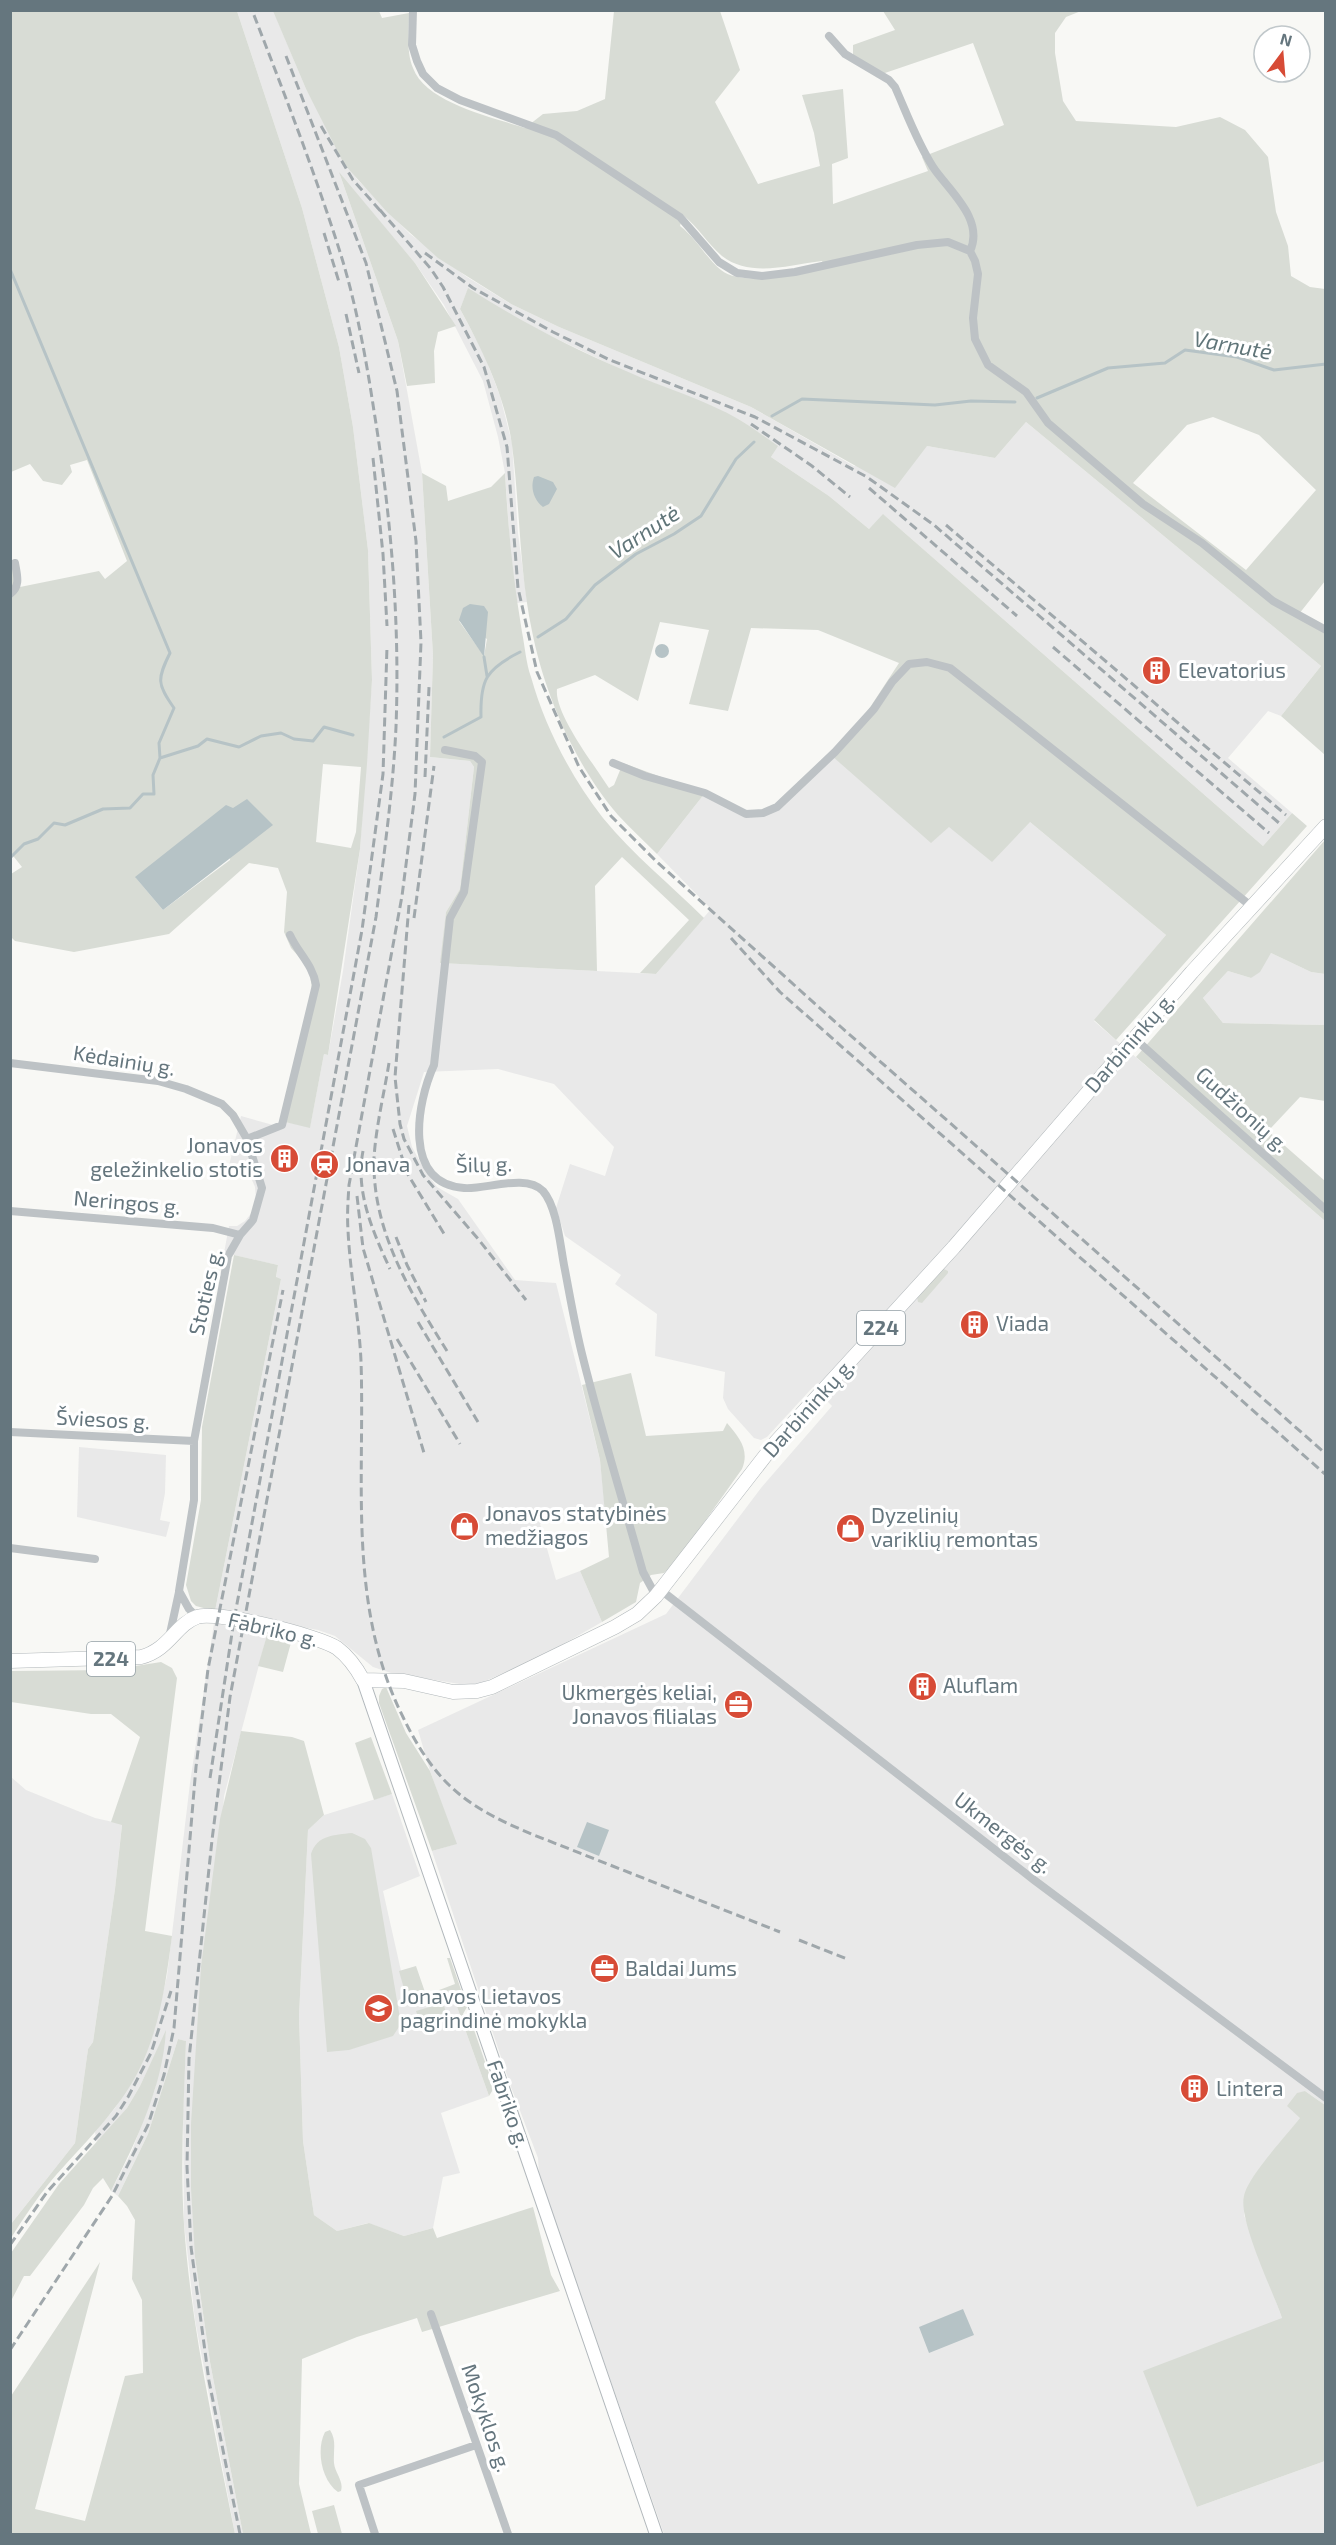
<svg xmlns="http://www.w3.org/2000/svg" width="1336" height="2545" font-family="'Exo 2',sans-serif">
<rect width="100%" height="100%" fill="#f8f8f5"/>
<!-- built -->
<path fill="#e9e9e9" d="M273,10L306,89L356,178L410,234L467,277L511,304L559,327L751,407L854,466L927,446L995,458L1026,422L1321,666L1281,716L1268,711L1228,758L1292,813L1263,846L884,515L869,529L829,496L771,457L777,446L740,420L696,400L626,372L555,338L509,315L468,289L460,309L484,354L500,396L512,443L518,533L527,602L517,603L512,575L505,473L498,437L483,381L444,305L415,263L340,175L398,341L422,473L433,655L430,757L470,761L474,767L460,889L446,912L441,963L656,974L711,909L657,854L705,793L746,814L777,807L832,756L949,827L1030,822L1166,935L1094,1021L1325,1221V2105L1305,2091L1301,2117L1252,2180L1244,2215L1282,2318L1197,2507L1325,2461V2534H664L539,2175L538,2158L511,2087L432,1851L456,1844L430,1771L418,1730L666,1614L761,1488L832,1406L813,1387L767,1437L761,1440L754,1438L728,1409L723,1398L725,1372L655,1356L657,1314L615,1284L621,1275L565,1236L556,1208L570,1164L605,1176L614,1147L554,1084L498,1069L424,1072L407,1126L412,1147L424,1169L437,1187L458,1199L515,1280L556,1283L600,1460L605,1509L585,1512L558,1510L540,1524L556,1580L580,1571L602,1622L544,1655L481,1683L466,1685L391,1673L373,1667L335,1636L318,1630L215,1611L281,1279L276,1278L278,1265L224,1253L229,1226H237L245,1221L253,1211L256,1199L255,1187L252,1180L227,1174L241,1116L273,1125L281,1121L310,1127L324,1054L328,1055L343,971L360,849L372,680L368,550L353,427L339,347L302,208L237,11Z
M1271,953L1311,972L1325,974V1025L1223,1023L1203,998L1228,971L1251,978Z
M79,1447L166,1455L165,1493L160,1520L170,1522L166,1537L77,1517Z
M214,1623L267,1635L224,1796L195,2257L210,2362L243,2534H235L195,2320L184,2223L183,2110L186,2041L178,2039L148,2134L118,2196L111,2191L131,2153L155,2089L166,2032L140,2086L127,2108L97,2144L95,2132L115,2108L139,2069L151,2040L157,2018L167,1976L190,1783Z
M11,1777L26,1790L95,1818L122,1824L115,1889L93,2042L88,2049L75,2143L11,2224Z
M392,1794L420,1876L383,1891L408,2002L451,1990L489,2096L441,2113L460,2173L443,2177L433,2228L404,2236L368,2223L337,2231L314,2215L303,2141L299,2016L308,1830L324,1815Z"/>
<!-- green -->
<path fill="#d8dcd5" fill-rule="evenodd" d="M10,11H237L302,208L339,347L353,427L368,550L372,680L367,764L360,849L328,1055L324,1054L310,1128L281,1121L312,989L309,968L291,948L284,932L287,892L278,868L249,863L169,934L74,952L15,941L11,937V874L22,867L10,852L11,564L20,587L99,571L105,579L127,561L87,460L70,465L72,472L62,485L43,481L30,464L11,472ZM323,764L361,767L356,832L351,848L316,842ZM233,809L230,860L163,910L136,878Z
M273,11H379L382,18L409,13C409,31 406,51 413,68C426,103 492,117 525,128L543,114L577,111L605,99L614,11H720L740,70L715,102L758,184L820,166L814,133L802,95L843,89L848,158L832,164L833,204L928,171L922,157L1004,125L973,43L882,74L853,57V45L895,30L883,11H1081L1066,17L1055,33V53L1063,101L1076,121L1176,127L1220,117L1245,130L1268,157L1276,212L1288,246L1291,276L1310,287L1325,289V581L1299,614L1325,626V755L1281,716L1321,666L1026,422L995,458L927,446L895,488L751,407L559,327L511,304L438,258L388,213L344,164L306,89ZM683,215C698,227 708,244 722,256C750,278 789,265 822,261L825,268C798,272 744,288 721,270C706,258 697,239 680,226ZM1213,417L1259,435L1316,490L1246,570L1133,483L1187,425Z
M339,172L415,263L456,326L438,332L434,351L435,383L407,386L398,341Z
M468,288C518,320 571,348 626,371C664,388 704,399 740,420C753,428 765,437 778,446L771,457L829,496L869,529L883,514L1263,846L1292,813L1307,826L1116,1040L1094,1020L1166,935L1030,822L992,862L949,827L931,843L832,756L867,712L899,663L818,630L751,628L728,711L689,704L709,630L660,622L638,701L595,675L557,689C554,713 595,766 609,788L614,785L623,763L705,793L657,854C644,841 630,828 618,815C576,767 544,693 532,631C519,569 520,506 512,445C505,396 483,351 460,309Z
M422,473L446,486L448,501L491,487L505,473C508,527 513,579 522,632C525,647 526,663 531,677C545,727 571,777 603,818C633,855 671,885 704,918L656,974L640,973L689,920L622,857L595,886L597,971L440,963L446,912L460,889L474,767L470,761L430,757L433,655ZM459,621L487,639L484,656Z
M1325,840V974L1311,972L1271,953L1260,972L1251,978L1228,971L1203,998L1223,1023L1325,1025V1101L1300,1097L1268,1131L1325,1181V1221L1136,1057Z
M234,1255L278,1265L276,1277L281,1279L215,1611L196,1606L191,1601L186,1585L201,1500L202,1427Z
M942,1268L948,1271V1273L922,1303L918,1302L917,1297Z
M631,1373L646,1436L723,1431L727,1423C739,1437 750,1450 742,1469L678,1559L664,1573L651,1575L640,1583L636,1602L602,1622L580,1571L609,1557L600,1460L582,1385Z
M267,1635L292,1639L283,1672L258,1666Z
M161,1662L172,1668L177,1678L145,1931L172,1936C166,1981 160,2028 139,2070C117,2113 82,2145 51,2181C36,2199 23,2219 11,2238V2224L75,2143L88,2049L93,2042L115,1889L122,1825L111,1822L140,1737L111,1714H91L11,1702V1671L110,1670Z
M386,1687L406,1733L430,1771L457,1844L432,1851L379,1703V1696L382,1689Z
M241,1731L292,1737L304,1741L324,1815L308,1830L299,2016L303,2141L314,2215L337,2231L369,2223L404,2236L433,2228L437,2238L533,2207L551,2275L560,2291L422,2332L417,2318L357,2337L302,2359L299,2484L311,2534H243L210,2362L195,2257L191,2188V2124L201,1967L220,1819Z
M371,1737L392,1794L374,1800L355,1743Z
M352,1833L365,1839L371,1848L401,2024L393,2036L349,2050L327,2052L311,1854C317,1835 334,1835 352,1833Z
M447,1958H450L467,2007L463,2014L466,2021L472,2024L494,2088L489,2096L451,1990L408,2003L399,1971L416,1966L426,1995L455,1984Z
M443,2003L448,2018L421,2026L416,2011Z
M166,2030C163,2086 136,2142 111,2191L103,2178L93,2188L84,2205L30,2276H24L11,2301V2253L59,2184L127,2108L140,2086Z
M178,2039L186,2041C184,2101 180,2163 184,2224C191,2328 215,2432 235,2534H11V2396L100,2262L35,2509L85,2521L125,2376L143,2373L142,2300L132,2279L135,2220L127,2206L118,2196L148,2134Z
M1305,2091L1325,2105V2461L1197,2507L1143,2371L1282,2318C1273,2291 1238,2220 1244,2196C1248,2176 1287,2135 1300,2118L1287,2106L1297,2093Z
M330,2430C337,2441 333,2451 334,2463C335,2473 344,2481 341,2491L338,2492C321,2480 316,2449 325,2432Z
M334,2505L342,2534H318L312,2511Z"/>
<!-- water -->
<path fill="#b6c3c6" d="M538,476L553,482L557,489L549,504L543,507C534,500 530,488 534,477Z
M470,604L484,606L488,612L484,657L459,620L463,608Z
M655 651a7 7 0 1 1 14 0a7 7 0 1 1-14 0Z
M247,799L273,825L163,910L135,877L226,805L233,808Z
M587,1822L609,1830L599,1856L577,1847Z
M963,2309L974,2335L929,2353L919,2327Z"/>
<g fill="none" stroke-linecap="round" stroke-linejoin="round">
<!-- stream -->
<path stroke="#b6c3c6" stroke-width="3" d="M10,269L170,653C157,679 157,684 174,708L159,743L160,758
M1037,398L1108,368L1165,363L1185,350L1237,357L1274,370L1326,364
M772,416L802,399L935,405L971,401L1015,402
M538,637L566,619L595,585L636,554L674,534L701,516L736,459L754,442
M484,657L487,676
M444,737L481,717C480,680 486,669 520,652
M10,858L24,844L38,839L54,823L65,825L103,809L130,808L143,794H154L153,775L160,758L198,746L207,739L239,747L261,736L281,733L294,739L313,741L324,727L353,735"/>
<defs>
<path id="secondary" d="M363,1680L656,2534"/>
<path id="primary" d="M10,1661L141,1657C169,1650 176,1624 197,1617C216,1610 319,1636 337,1648C349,1657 356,1667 363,1680L404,1681L453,1692L477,1691L492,1687L615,1627L637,1614L656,1596L776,1442L954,1247L1192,972L1326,826"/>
</defs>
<!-- secondary casing -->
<use href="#secondary" stroke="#b2b8bc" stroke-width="14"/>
<!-- primary casing -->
<use href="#primary" stroke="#b1b7ba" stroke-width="15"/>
<!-- street -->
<path stroke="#bdc2c5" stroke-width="8" d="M413,10L412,45L417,61L423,74L437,88L460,100L556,135L680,217L719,262L737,273L762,276L795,272L917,245L948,242L970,251
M829,36L845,54L889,80L895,87C907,114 917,142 933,167C948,190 985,219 970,251L975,261L978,274L973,318L975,339L988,365L1026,392L1048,423L1143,504L1202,543L1273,601L1326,630
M10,594C21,586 17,575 15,563
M445,750L475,756L482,762L464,892L450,918L434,1065C417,1102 402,1184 464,1188C485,1190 526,1173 543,1191C557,1207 560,1244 564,1265C570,1296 575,1327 583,1358C601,1430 623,1501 643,1572L656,1596
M613,763L645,776L705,793L746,814L763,813L777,807L835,752L874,709L892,682L909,664L927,662L950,668L1251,906
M1134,1038L1326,1210
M10,1063L158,1081L186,1089L222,1104L233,1115L247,1139
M10,1211L213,1228L240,1235
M10,1432L194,1441
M10,1548L95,1559
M662,1591L1034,1880L1326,2098
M197,1617L189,1609L179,1591L194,1500V1441L228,1256L240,1235L253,1220L262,1188L247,1139L282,1125L316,985C313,965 298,953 290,935
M169,1638L179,1592
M431,2314L508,2534
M375,2534L359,2485L476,2445"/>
<!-- secondary -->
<use href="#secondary" stroke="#fff" stroke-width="12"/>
<!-- primary -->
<use href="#primary" stroke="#fff" stroke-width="14"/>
<!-- rail -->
<path stroke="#9fa7ab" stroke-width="3" stroke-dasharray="9 4.5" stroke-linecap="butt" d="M286,56L366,263L397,391L416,541L421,642L415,794L402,896L349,1185C348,1200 347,1215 348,1230C350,1274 359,1317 361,1361C365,1481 347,1605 403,1717C415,1742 429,1765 448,1784C472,1808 503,1822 534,1835L780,1932
M321,126L353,180L385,216
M380,210L431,269L443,287L484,367L507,447L518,588L537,672L579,767L611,816L656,861L841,1027L1326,1454
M324,233L339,282
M425,253L473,288L553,332L610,360L755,417L867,477L934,525L1279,823
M346,314L359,373
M751,424L812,466L850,497
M373,458L383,554L387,626
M869,488L1017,616
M946,525L1286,815
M1053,647L1269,833
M425,777L429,687
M409,905L395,1077L400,1124L404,1139L423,1175L479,1240L526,1300
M414,918L434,766
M731,938L780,992L1326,1475
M389,1063C384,1094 376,1126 374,1158C372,1231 410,1292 447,1351
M393,1129L407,1173L446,1237
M363,1151C355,1192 373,1232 390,1269
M357,1196L363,1248L424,1453
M396,1237L407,1265L426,1302
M418,1322L478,1422
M397,1339L460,1444
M210,1778L234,1620L362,930L383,774L387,647
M799,1940L847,1959
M10,2245L47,2192L116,2116L128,2097L151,2053L171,1991
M10,2350L112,2196L148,2125L164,2075L174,2028L196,1767L208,1669L283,1290
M240,2534L209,2381L191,2247L187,2167L189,2059L212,1840L230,1697L376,917C384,854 393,791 396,727C400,621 391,516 374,411C366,358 356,303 340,252C314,170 283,90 252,10"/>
</g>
<!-- icons -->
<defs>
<symbol id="building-disc" viewBox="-11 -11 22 22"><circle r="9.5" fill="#d74b36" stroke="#fff"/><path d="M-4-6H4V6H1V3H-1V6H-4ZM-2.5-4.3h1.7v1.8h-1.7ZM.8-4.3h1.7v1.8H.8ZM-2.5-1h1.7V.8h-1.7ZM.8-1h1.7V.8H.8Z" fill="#fff"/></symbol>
<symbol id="station-disc" viewBox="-11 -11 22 22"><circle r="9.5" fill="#d74b36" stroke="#fff"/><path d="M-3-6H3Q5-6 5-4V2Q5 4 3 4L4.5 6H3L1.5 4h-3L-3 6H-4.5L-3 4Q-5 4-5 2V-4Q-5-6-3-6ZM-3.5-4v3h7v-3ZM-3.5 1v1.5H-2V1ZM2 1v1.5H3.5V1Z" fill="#fff"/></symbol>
<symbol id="shop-disc" viewBox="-11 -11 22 22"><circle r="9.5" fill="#d74b36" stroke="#fff"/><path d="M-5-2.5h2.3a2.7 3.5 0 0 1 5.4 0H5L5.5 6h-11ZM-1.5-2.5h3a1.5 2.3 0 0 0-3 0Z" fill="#fff"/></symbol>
<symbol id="office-disc" viewBox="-11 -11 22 22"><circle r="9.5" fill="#d74b36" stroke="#fff"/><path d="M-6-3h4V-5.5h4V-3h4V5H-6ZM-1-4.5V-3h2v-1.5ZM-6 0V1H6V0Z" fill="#fff"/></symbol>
<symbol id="school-disc" viewBox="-11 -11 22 22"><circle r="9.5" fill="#d74b36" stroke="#fff"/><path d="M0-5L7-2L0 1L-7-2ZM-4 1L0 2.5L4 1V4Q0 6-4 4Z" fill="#fff"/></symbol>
</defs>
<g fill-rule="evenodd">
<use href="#building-disc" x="1140" y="654" width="33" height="33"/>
<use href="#building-disc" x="268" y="1142" width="33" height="33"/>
<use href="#station-disc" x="308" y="1148" width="33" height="33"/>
<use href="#building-disc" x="958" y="1308" width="33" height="33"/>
<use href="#shop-disc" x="448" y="1510" width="33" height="33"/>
<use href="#shop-disc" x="834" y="1512" width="33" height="33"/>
<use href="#building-disc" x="906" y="1670" width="33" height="33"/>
<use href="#office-disc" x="722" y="1688" width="33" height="33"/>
<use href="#office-disc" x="588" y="1952" width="33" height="33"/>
<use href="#school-disc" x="362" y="1992" width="33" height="33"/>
<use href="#building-disc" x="1178" y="2072" width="33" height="33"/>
</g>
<g text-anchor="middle" stroke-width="6" stroke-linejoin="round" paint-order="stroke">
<!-- shield labels -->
<g fill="#fff" stroke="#939fa5" stroke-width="1.5">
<rect x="857" y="1311" width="48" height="34" rx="4.5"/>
<rect x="87" y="1642" width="48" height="34" rx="4.5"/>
</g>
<g font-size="20" font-weight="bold" fill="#65767e">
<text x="881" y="1335">224</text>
<text x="111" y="1666">224</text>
</g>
<!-- poi labels -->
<g font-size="21" fill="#65767e" stroke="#fff" text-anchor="start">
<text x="1178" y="678">Elevatorius</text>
<text x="263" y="1153" text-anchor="end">Jonavos<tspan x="263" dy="24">geležinkelio stotis</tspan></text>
<text x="345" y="1172">Jonava</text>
<text x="996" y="1331">Viada</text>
<text x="485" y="1521">Jonavos statybinės<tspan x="485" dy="24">medžiagos</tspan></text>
<text x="871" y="1523">Dyzelinių<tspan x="871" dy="24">variklių remontas</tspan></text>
<text x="943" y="1693">Aluflam</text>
<text x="717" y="1700" text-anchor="end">Ukmergės keliai,<tspan x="717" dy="24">Jonavos filialas</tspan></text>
<text x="625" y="1976">Baldai Jums</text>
<text x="400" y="2004">Jonavos Lietavos<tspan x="400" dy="24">pagrindinė mokykla</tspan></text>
<text x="1216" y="2096">Lintera</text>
</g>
<!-- street labels -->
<g font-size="21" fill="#65767e" stroke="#fff">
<text transform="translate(1130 1043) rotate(-49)" y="7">Darbininkų g.</text>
<text transform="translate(124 1061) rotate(9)" y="7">Kėdainių g.</text>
<text transform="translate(1242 1110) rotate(42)" y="7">Gudžionių g.</text>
<text transform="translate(484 1165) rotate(-1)" y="7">Šilų g.</text>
<text transform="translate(127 1203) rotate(5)" y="7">Neringos g.</text>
<text transform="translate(206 1292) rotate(-77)" y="7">Stoties g.</text>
<text transform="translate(809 1408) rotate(-48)" y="7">Darbininkų g.</text>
<text transform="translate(103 1420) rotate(3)" y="7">Šviesos g.</text>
<text transform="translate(273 1630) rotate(13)" y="7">Fabriko g.</text>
<text transform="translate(1003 1833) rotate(38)" y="7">Ukmergės g.</text>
<text transform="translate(508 2104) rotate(71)" y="7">Fabriko g.</text>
<text transform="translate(486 2418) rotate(71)" y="7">Mokyklos g.</text>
</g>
<!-- water labels -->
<g font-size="22" font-style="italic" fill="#607579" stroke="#fff">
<text transform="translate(1233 345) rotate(10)" y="8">Varnutė</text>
<text transform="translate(644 532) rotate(-33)" y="8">Varnutė</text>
</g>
</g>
<!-- border -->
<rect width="1336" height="2545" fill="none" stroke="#65767e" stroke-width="24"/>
<!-- north arrow -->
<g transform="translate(1282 54) rotate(16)"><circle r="28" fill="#ffffff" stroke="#c1c8cb" stroke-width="1.5"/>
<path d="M0-4.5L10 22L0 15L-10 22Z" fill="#d74b36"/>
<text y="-9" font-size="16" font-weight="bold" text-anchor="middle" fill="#65767e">N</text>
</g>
</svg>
